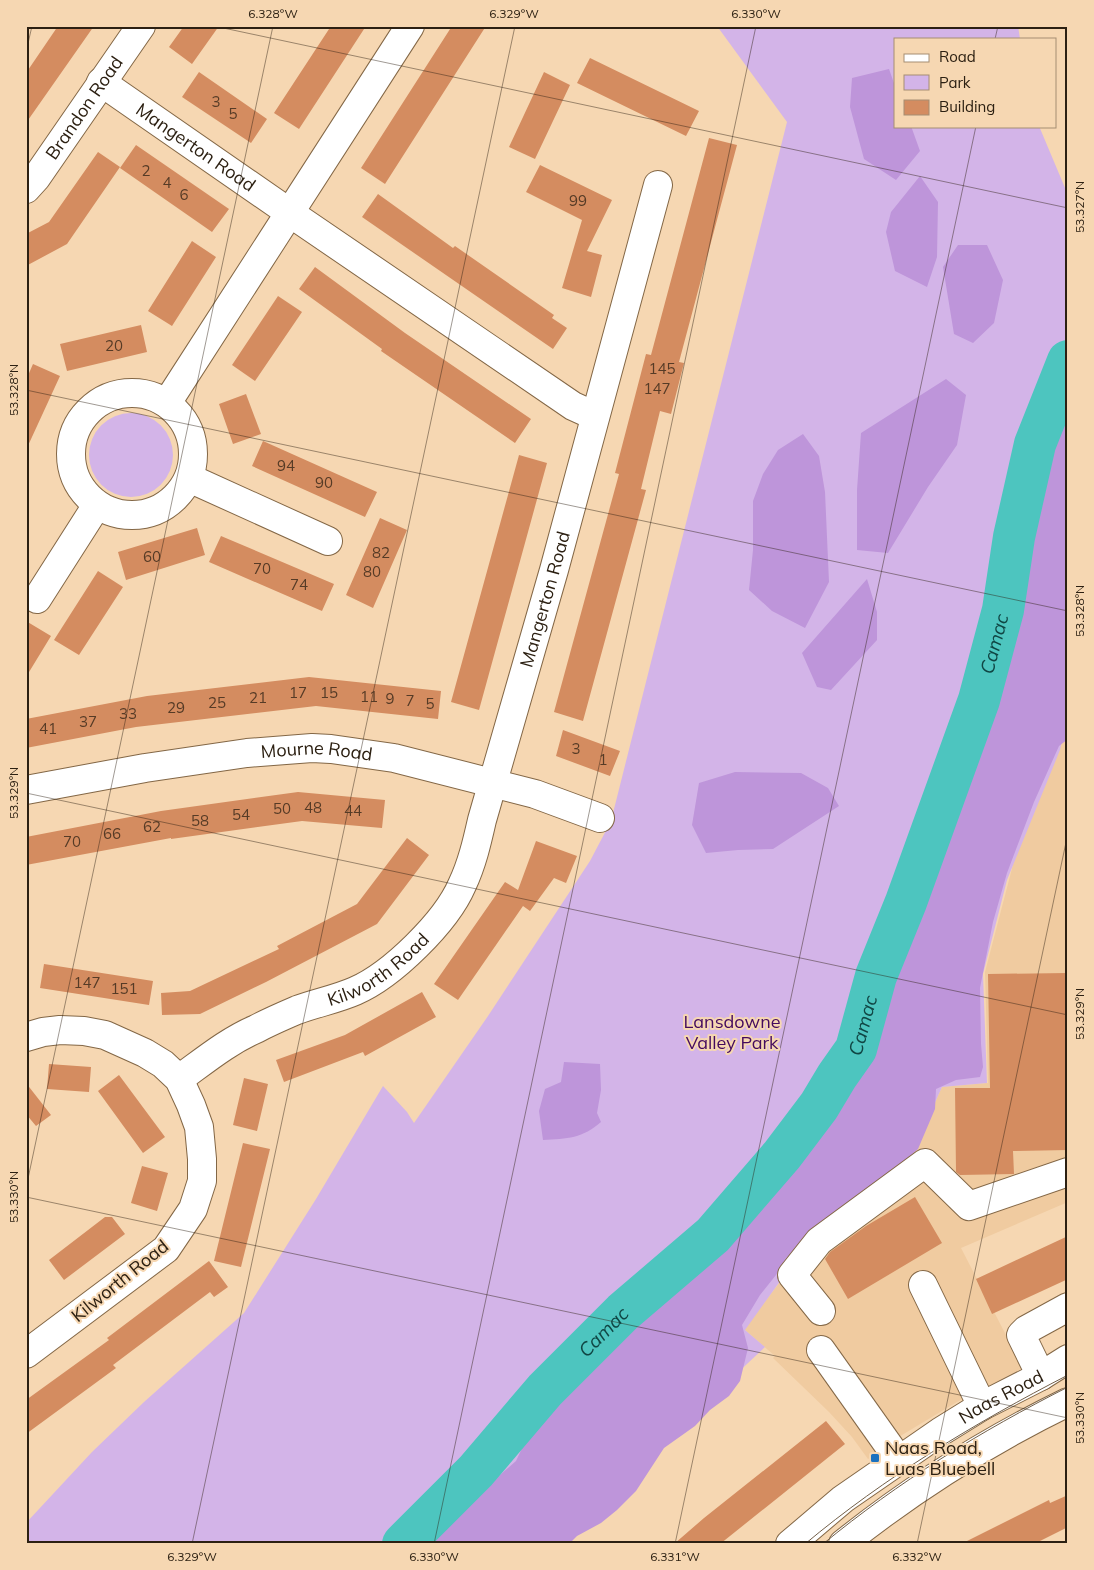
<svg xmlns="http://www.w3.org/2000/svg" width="1094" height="1570" font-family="Mulish,sans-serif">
<rect width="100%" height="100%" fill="#f6d7b2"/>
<!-- built -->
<path fill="#f0cba0" d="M1068,727V1202L961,1248L1023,1368L957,1402L902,1435L868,1459L852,1437L829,1412L773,1358L775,1356L744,1329L806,1248L906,1167L942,1087L988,1083L985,972L1016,853Z"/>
<!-- green -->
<path fill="#d3b4e8" d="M717,26H1018L1020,39H895V126H1039L1068,195V715L1060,750L1007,880L983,974L987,1083L942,1087L906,1167L804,1248L745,1330L765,1347L555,1544H26V1523L92,1452L144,1402L244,1313L316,1199L383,1086L407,1112L414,1123L488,1016L590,861L611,821L787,122Z
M89 455a42 42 0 1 1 84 0a42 42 0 1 1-84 0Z"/>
<!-- forest -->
<path fill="#be95da" d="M889,69L895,86V126H911L920,151L896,180L864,159L850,107L852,78Z
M920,176L938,202L937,257L927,287L895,271L886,232L891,212Z
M958,245H987L1003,280L994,323L973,343L954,334L943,267Z
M1068,377V739L1059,746L1034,802L1007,873L993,922L980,988L981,1044L983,1067L980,1077L956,1080L936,1089L935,1109L918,1149L863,1198L832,1219L786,1258L776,1275L760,1295L742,1325L748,1348L740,1381L729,1396L710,1410L695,1426L664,1448L636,1491L617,1510L601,1523L577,1536L569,1544H422L456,1513L516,1461L534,1423L558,1395L591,1362L614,1344L677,1285L695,1263L727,1233L743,1215L762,1189L788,1168L815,1133L846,1089L857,1063L875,1043L886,978L919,904L929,858L994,716L1004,674L1029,505L1041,458Z
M946,379L966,395L957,445L928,487L888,553L857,550V490L861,433Z
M803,434L819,456L825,492L829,582L805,628L772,611L749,590L753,550V501L763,474L778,450Z
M867,579L877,612V640L831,690L817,687L802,653Z
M735,772L801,773L828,788L839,806L773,849L738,850L706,853L692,825L699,783Z
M564,1062L600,1064L601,1090L597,1113L601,1122C583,1138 567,1139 543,1140L539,1111L545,1089L561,1082Z"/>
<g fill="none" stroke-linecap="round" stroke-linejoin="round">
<!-- river -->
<path stroke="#4dc5bf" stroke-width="42" id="s1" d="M403,1544L476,1471L545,1390L623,1312L713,1235L782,1155L819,1106L837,1076L856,1049L876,976L906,902L979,700L1003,610L1014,537L1035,444L1068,361"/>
</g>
<!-- building -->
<path fill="#d48c60" d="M58,26H94L26,123V73Z
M184,26H219L192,64L169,47Z
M331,26H366L299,129L274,113Z
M452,26H486L385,184L361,168Z
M590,58L699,111L686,136L577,83Z
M199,72L267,119L251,143L182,97Z
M544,72L570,85L535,159L509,147Z
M709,138L737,145L679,362L684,363L671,414L660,411L641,489L646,490L583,721L554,712L619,474L615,473L646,354L651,355Z
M136,145L229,209L212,232L120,168Z
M98,152L120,167L67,244L26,266V234L49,222Z
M540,165L612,200L587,251L602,255L591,297L562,288L582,220L526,192Z
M378,194L453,248L455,246L554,315L552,318L567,328L553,349L362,217Z
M192,241L216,257L172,326L148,311Z
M315,267L405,333L531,419L515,443L381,351L382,349L299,289Z
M278,296L302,312L255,381L232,365Z
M141,325L147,352L67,371L60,344Z
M33,364L60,376L26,450V380Z
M246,394L261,434L233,444L219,404Z
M263,441L377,492L365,517L252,466Z
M519,455L547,463L479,710L451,702Z
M380,518L407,530L373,608L346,595Z
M197,528L205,555L126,580L118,552Z
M221,536L334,584L322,611L209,562Z
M98,571L123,587L79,655L54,640Z
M26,621L51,636L26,677Z
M309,677L441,691L438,719L316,706L136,727L26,748V719L147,696Z
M563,730L620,751L610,776L556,756Z
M298,792L385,800L382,828L302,821L171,839V838L26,865V837L161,811Z
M407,838L429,855L377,924L266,982L200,1014L162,1015L161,993L190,991L279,949L277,946L357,904Z
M536,841L577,856L566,883L554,878L530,911L523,906L458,1000L434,984L505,882L518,890Z
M44,964L153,981L149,1005L40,988Z
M1067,973L1068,1150L1013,1151L1014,1174L960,1175L956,1172L955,1088H990L988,974Z
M422,992L436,1017L365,1056L363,1052L284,1082L276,1060L345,1035Z
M49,1064L91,1067L89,1092L47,1089Z
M119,1075L165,1137L143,1153L98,1091Z
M244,1078L268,1084L257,1131L233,1125Z
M26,1083L51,1115L36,1126L26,1114Z
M243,1143L270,1149L241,1267L214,1261Z
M142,1166L168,1173L157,1211L131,1203Z
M915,1197L942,1243L848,1299L825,1259L830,1252L866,1226Z
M105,1217H112L125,1234L64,1280L49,1260Z
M1068,1236V1279L992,1314L976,1279Z
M209,1261L228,1287L214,1297L210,1292L113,1365L116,1368L26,1434V1400L109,1340L107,1338Z
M826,1421L845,1444L720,1544H674L704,1518Z
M1068,1495V1527L1034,1544H961L1049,1500L1050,1503Z"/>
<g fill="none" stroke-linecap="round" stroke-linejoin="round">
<defs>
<g id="minor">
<path id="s2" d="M101,82L290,213L573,406L595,416"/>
<path id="s3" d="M26,189L36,178L141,26"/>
<circle cx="132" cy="454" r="61"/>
<path d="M167,403L410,26"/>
<path d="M189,478L328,541"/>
<path d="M37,599L97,505"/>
<path id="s4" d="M26,790L145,768L247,753L312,748L331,749L394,758L535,794L600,818"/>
<path d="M26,1037L43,1032L60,1030L84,1031L105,1035L145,1053L163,1064L179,1079L191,1105L199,1127L202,1159V1181L193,1209L166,1249L26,1354"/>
<path id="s5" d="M179,1079C204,1061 228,1041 256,1029C269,1022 283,1016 297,1010C316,1003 337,999 355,991C392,975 446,922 462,885C472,864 477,842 482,820L554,570L658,185"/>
<path d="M923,1285L982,1406"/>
<path d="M821,1311L792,1275L819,1241L925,1163L969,1206L1068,1172"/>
<path d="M821,1350L899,1460"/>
<path d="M1041,1376L1021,1335L1026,1330L1068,1307"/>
</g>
<g id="major">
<path id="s6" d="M790,1544L843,1499L940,1432L982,1406L1041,1376L1068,1359"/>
<path d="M843,1544C913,1488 988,1441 1068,1402"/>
</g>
</defs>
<!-- minor casing -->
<use href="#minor" stroke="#836746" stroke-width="30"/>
<!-- major casing -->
<use href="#major" stroke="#836746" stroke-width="30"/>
<!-- minor -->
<use href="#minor" stroke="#fff" stroke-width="28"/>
<!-- major -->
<use href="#major" stroke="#fff" stroke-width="28"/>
<!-- tram -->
<path stroke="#725f49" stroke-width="1" d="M805,1544C885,1477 975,1423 1068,1375
M823,1544C898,1482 981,1431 1068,1387"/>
</g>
<!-- ticks -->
<path fill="none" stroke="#2c2012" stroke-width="1" stroke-opacity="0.45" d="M214,26L1068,208M995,39L998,26M26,52L32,26M26,390L1068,611M26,793L1068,1015M26,1188L273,26M26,1197L1068,1418M192,1544L515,26M434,1544L756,26M675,1544L976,126M917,1544L1068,833"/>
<!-- markers -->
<rect fill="#1b71bf" stroke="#f6d7b2" stroke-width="2" x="870" y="1453" width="10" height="10" rx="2.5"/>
<g text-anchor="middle" stroke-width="4" stroke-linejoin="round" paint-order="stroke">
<!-- number labels -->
<g font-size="15" fill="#563b26">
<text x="216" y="107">3</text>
<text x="233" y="119">5</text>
<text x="146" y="176">2</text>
<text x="167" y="188">4</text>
<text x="184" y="200">6</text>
<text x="578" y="206">99</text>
<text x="114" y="351">20</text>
<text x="662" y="374">145</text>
<text x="657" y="394">147</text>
<text x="286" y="471">94</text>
<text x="324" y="488">90</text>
<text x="381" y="558">82</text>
<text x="152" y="562">60</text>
<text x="262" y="574">70</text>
<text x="372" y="577">80</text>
<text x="299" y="590">74</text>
<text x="298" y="698">17</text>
<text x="329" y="698">15</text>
<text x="369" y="702">11</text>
<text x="258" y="703">21</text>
<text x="390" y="704">9</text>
<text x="410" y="706">7</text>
<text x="217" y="708">25</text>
<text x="430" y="709">5</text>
<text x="176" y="713">29</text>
<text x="128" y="719">33</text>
<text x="88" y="727">37</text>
<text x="48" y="734">41</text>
<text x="576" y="754">3</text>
<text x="603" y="765">1</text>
<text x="313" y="813">48</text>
<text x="282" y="814">50</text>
<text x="353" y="816">44</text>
<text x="241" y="820">54</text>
<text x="200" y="826">58</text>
<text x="152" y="832">62</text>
<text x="112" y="839">66</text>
<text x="72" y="847">70</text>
<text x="87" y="988">147</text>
<text x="124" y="994">151</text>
</g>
<!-- street labels -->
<g font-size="18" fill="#2c2012" stroke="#f6d7b2">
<text dy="6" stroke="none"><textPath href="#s3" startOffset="100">Brandon Road</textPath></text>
<text dy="6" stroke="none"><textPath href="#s2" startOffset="115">Mangerton Road</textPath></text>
<text dy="6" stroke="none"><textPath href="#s5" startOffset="649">Mangerton Road</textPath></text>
<text dy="6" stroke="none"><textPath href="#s4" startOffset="294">Mourne Road</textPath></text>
<text dy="6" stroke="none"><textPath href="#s5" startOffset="229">Kilworth Road</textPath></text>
<text transform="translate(120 1281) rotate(-39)" y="6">Kilworth Road</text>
<text dy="6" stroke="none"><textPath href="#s6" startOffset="258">Naas Road</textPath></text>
</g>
<!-- park labels -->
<g font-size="18" fill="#430a5e" stroke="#f6d7b2">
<text x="732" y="1028">Lansdowne<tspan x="732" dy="21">Valley Park</tspan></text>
</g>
<!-- poi labels -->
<g font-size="18" fill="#2c2012" stroke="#f6d7b2" text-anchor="start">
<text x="885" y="1454">Naas Road,<tspan x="885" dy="21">Luas Bluebell</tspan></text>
</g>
<!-- water labels -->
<g font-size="19" font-style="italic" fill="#104644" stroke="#f6d7b2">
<text dy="7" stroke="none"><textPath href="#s1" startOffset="1102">Camac</textPath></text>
<text dy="7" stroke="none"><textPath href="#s1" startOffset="698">Camac</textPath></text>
<text dy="7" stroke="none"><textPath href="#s1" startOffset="292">Camac</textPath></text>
</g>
</g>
<!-- border -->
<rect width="1094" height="1570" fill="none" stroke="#f6d7b2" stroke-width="55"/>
<!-- legend -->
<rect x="894" y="38" width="162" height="90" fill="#f6d7b2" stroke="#a58e72"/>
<rect x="904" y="54" width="25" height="8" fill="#ffffff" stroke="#a58e72"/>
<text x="939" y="62" font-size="15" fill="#2c2012">Road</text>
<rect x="904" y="75" width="25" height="15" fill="#d3b4e8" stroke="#a58e72"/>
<text x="939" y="88" font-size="15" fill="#2c2012">Park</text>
<rect x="904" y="100" width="25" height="15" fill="#d48c60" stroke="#a58e72"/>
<text x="939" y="112" font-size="15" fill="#2c2012">Building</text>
<rect x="28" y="28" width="1038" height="1514" fill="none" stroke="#2c2012" stroke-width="2"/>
<g font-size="12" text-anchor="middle" fill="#2c2012">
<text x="273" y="18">6.328°W</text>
<text x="514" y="18">6.329°W</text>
<text x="756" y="18">6.330°W</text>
<text transform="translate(1080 207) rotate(-90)" y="4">53.327°N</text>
<text transform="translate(14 390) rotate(-90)" y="4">53.328°N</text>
<text transform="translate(1080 611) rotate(-90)" y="4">53.328°N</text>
<text transform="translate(14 793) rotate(-90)" y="4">53.329°N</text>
<text transform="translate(1080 1014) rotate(-90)" y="4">53.329°N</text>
<text transform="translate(14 1197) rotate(-90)" y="4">53.330°N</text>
<text transform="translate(1080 1418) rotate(-90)" y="4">53.330°N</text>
<text x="192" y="1561">6.329°W</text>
<text x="434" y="1561">6.330°W</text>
<text x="675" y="1561">6.331°W</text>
<text x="917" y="1561">6.332°W</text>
</g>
</svg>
